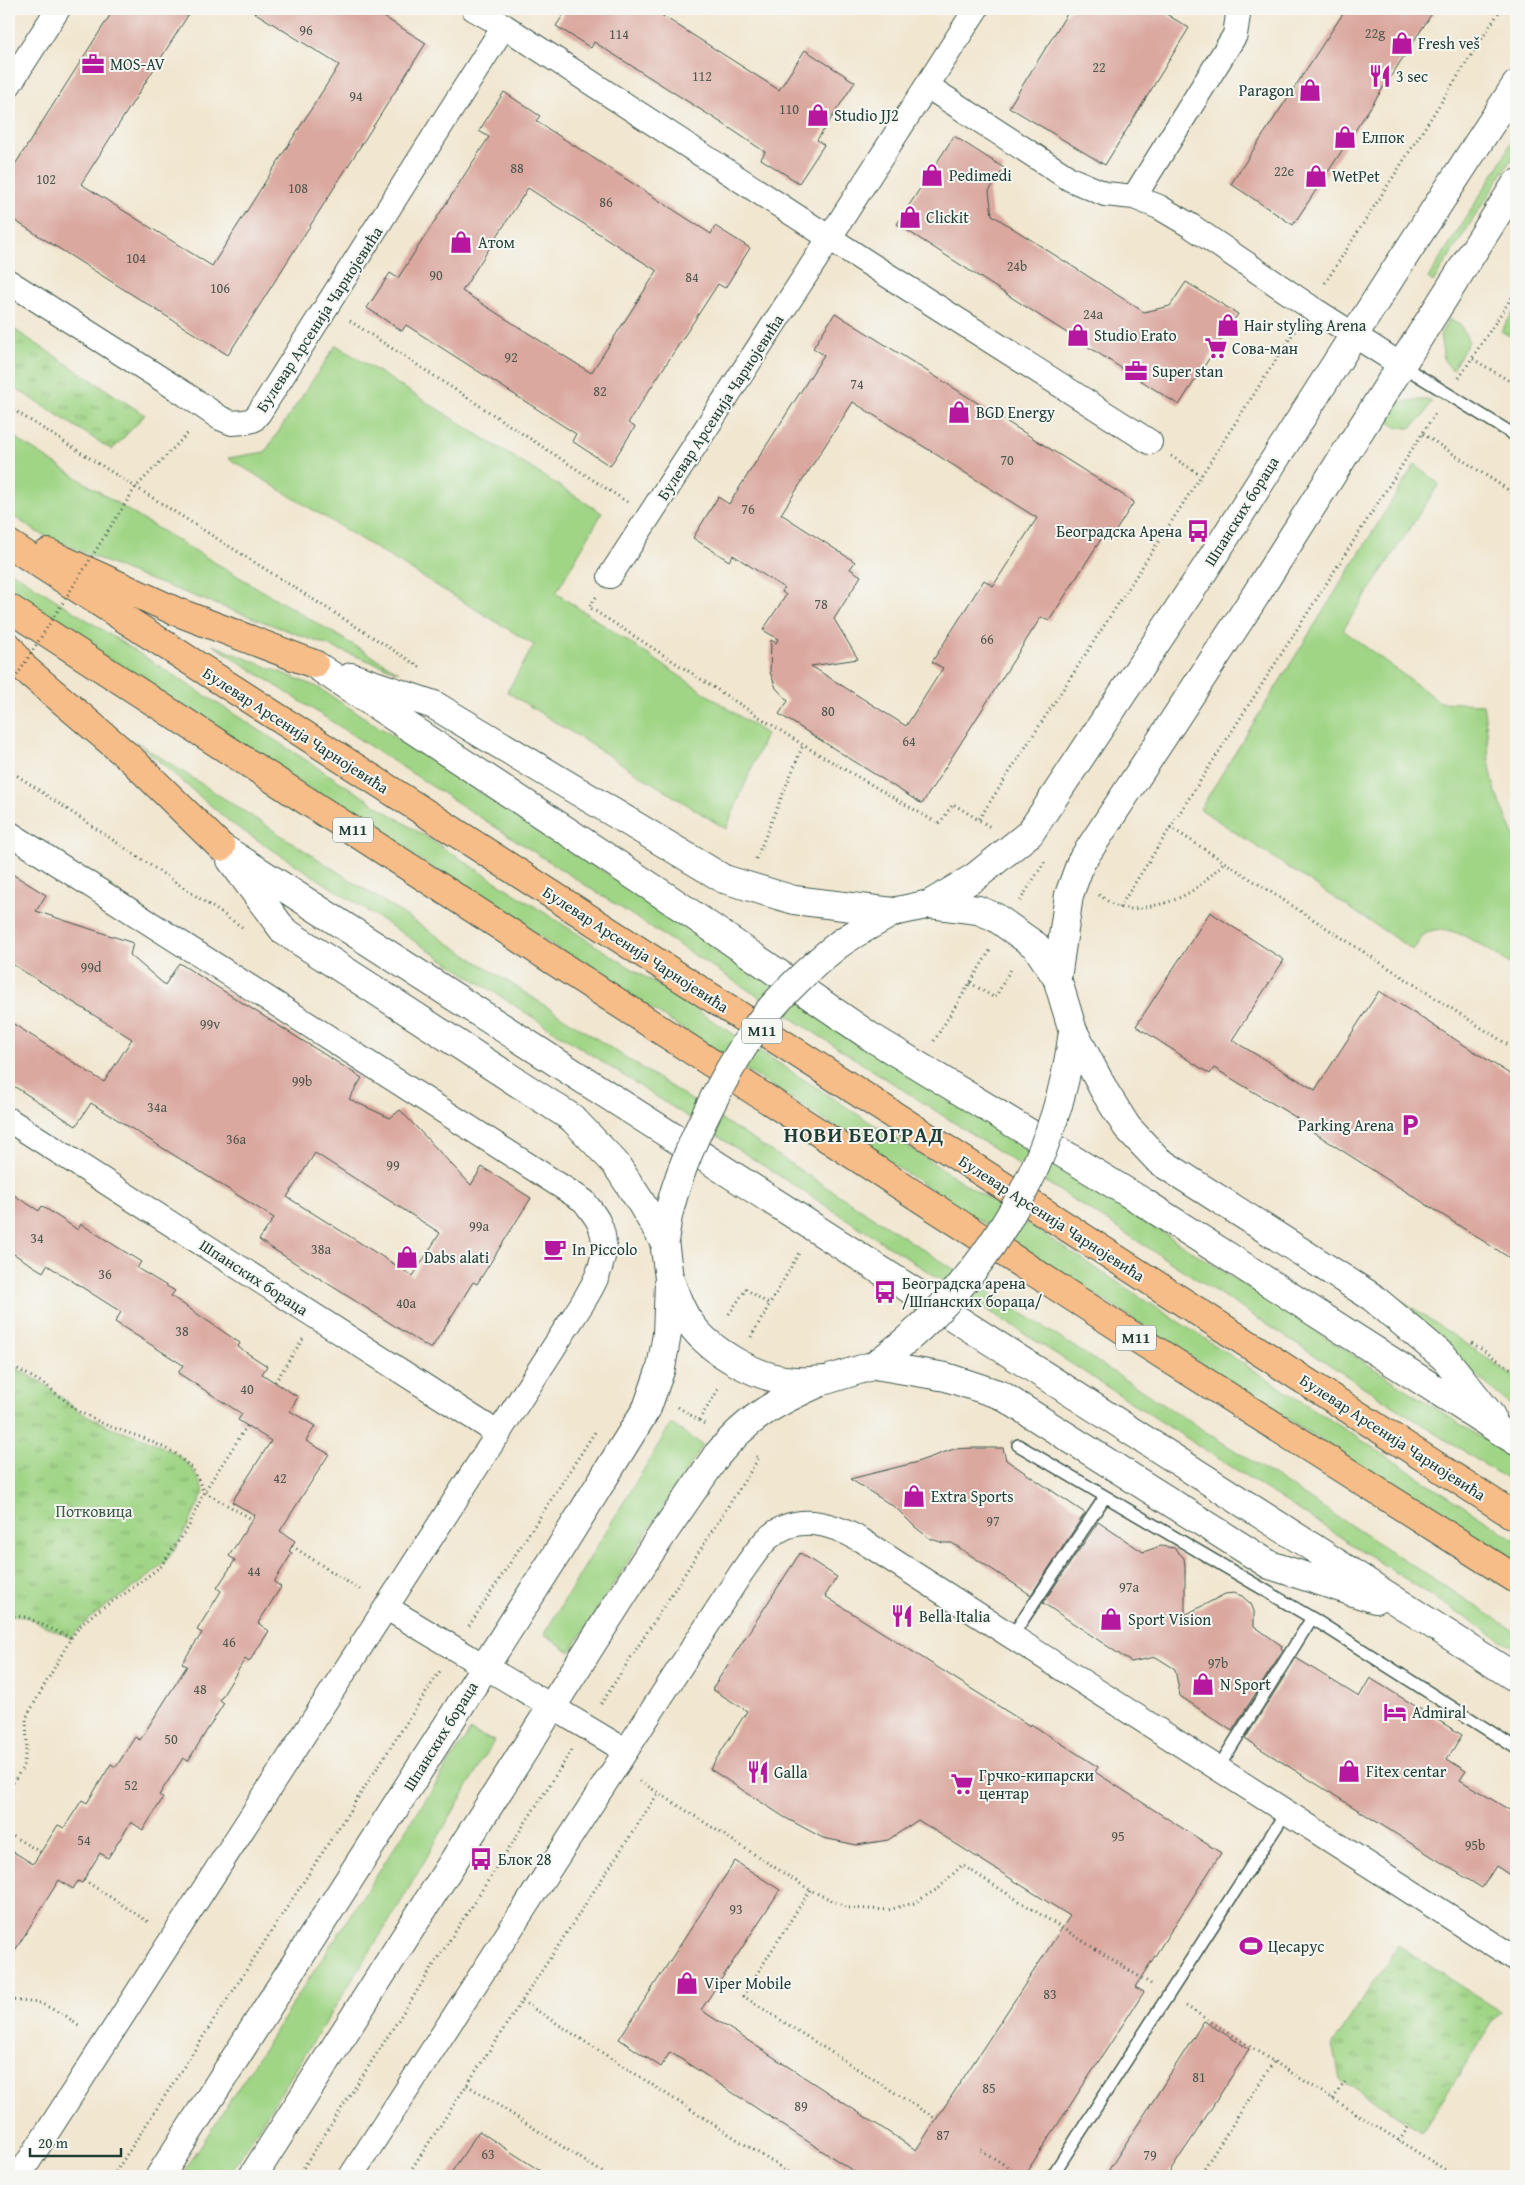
<svg xmlns="http://www.w3.org/2000/svg" width="1525" height="2185" font-family="'Gentium Book Plus',serif">
<defs>
<pattern id="park-tufts" width="24" height="20" patternUnits="userSpaceOnUse" patternTransform="scale(1.25)"><rect width="24" height="20" fill="#a0d586"/><path d="M3 7l-1-3M5 7V3M7 7l1-3M15 17l-1-3M17 17v-4M19 17l1-3" fill="none" stroke="#82ae6e"/></pattern>
</defs>
<rect width="100%" height="100%" fill="#f6f6f2"/>
<filter id="ink" filterUnits="userSpaceOnUse"><feTurbulence type="fractalNoise" baseFrequency=".02" numOctaves="2"/><feDisplacementMap in="SourceGraphic" scale="10" xChannelSelector="R" yChannelSelector="G"/><feConvolveMatrix kernelMatrix="1 2 1 2 8 2 1 2 1" color-interpolation-filters="sRGB"/></filter>
<filter id="wash" filterUnits="userSpaceOnUse"><feTurbulence type="fractalNoise" baseFrequency=".0096" numOctaves="4" result="noise"/><feDisplacementMap in="SourceGraphic" scale="20" xChannelSelector="R" yChannelSelector="G"/><feGaussianBlur stdDeviation="1.12" result="paint"/><feColorMatrix in="noise" values="0 0 0 0 0 0 0 0 0 0 0 0 0 0 0 0 0 1.4 0 .05"/><feComposite in="paint" operator="in"/></filter>
<g filter="url(#wash)">
<rect width="100%" height="100%" fill="#f1e6cf"/>
<!-- green -->
<path fill="#a0d586" stroke="#60895d" d="M1516,132V152L1433,282L1428,278L1501,162Z
M1516,308V340L1501,331Z
M1449,319L1461,326L1469,342L1452,370L1444,360L1440,335Z
M336,345L602,513L556,593L766,734L726,829L507,692L534,645L228,458L265,452Z
M1417,400H1432L1423,417L1410,428L1395,427L1385,418C1396,402 1399,402 1417,400Z
M9,434L140,518L399,672L129,572L37,532L9,513Z
M1415,464L1439,484L1343,630L1440,702L1483,704L1487,731L1489,762L1495,790L1516,840V968C1496,956 1448,916 1425,934C1421,938 1417,945 1413,950L1200,809Z
M9,570L684,1002L1516,1540V1566L9,595Z
M213,645L317,687L1516,1460V1485Z
M135,741L1516,1632V1650L231,823Z
M1372,1280L1516,1378V1410L1371,1284Z
M671,1424L703,1445L570,1652L544,1634Z
M470,1731L494,1741L395,1912L228,2176H181Z"/>
<!-- park -->
<path fill="url(#park-tufts)" stroke="#60895d" d="M9,326L145,415L112,450L9,384Z
M9,1364L46,1385L78,1411L108,1426L146,1439L175,1453L193,1469L204,1492C194,1513 177,1552 160,1567C131,1594 95,1607 71,1638L26,1617L9,1616Z
M1398,1945L1500,2011L1422,2132L1340,2079L1333,2044Z"/>
<g id="blocks">
<!-- building -->
<path fill="#daa89f" fill-rule="evenodd" d="M114,9H192L81,184L212,266L339,65L249,9H371L426,43L228,355L9,217V174Z
M567,9H652L779,90L805,50L855,82L817,140L824,145L799,183L761,159L765,152L728,127L594,42L591,48L556,26Z
M1070,9H1158L1189,28L1105,165L1009,107Z
M1346,9H1435L1293,225L1231,184Z
M504,92L540,116L536,121L711,234L715,226L750,248L725,288L718,284L628,423L635,427L610,466L572,441L576,434L406,325L402,331L367,308L390,273L398,278L489,137L479,131ZM528,188L657,271L591,373L462,291Z
M954,136L1004,168L989,191L992,215L1144,312L1170,306L1186,282L1238,314L1179,405L897,224Z
M835,313L1134,502L1110,540L1103,536L1049,621L1041,617L922,804L779,714L788,701L776,688L770,672L771,640L776,643L778,639L763,630L786,595L782,592L784,588L733,555L729,561L693,538L718,497L729,504L824,355L813,348ZM853,402L1037,518L993,586L984,580L932,662L943,668L906,726L811,666L858,659L834,619L861,576L850,569L855,562L781,514Z
M9,872L46,895L36,911L133,943L130,955L165,985L179,963L362,1078L349,1099L390,1118L400,1110L471,1185L482,1167L531,1198L477,1284L473,1282L431,1349L259,1240L274,1218L91,1103L76,1126L9,1083V1021L104,1082L132,1039L9,962ZM315,1153L440,1233L413,1276L287,1197Z
M1210,912L1284,960L1232,1040L1315,1090L1379,991L1516,1078V1262L1296,1121L1297,1118L1214,1068L1210,1074L1136,1026Z
M9,1192L39,1211L42,1206L78,1230L81,1224L141,1262L137,1268L175,1291L171,1296L240,1343L238,1347L267,1366L262,1374L298,1397L290,1411L315,1426L306,1441L329,1454L280,1531L295,1541L289,1551L292,1553L274,1582L281,1587L258,1623L269,1631L249,1662L245,1659L220,1700L224,1703L188,1761L183,1758L159,1795L163,1798L143,1830L131,1822L108,1858L100,1853L82,1883L78,1881L73,1889L59,1880L9,1960V1849L33,1864L58,1825L64,1828L82,1800L87,1803L111,1764L116,1767L135,1737L140,1740L187,1666L182,1663L202,1633L197,1630L221,1591L217,1588L235,1560L229,1556L255,1515L232,1502L271,1441L238,1420L242,1414L178,1373L183,1365L115,1322L121,1312L47,1265L43,1272L9,1251Z
M974,1448H1003L1006,1460L1085,1513L1031,1595L952,1543H943L929,1538L915,1527L896,1508L850,1479L914,1463L954,1449Z
M1098,1522L1143,1552L1161,1546L1174,1548L1184,1558L1185,1566V1615L1225,1594L1234,1593L1242,1596L1251,1604L1254,1611V1626L1282,1646L1281,1648L1283,1650L1232,1731L1180,1696L1175,1669L1156,1657L1131,1662L1043,1603Z
M800,1553L837,1577L825,1596L1030,1726L1031,1724L1098,1767L1095,1772L1221,1853L1135,1987L1144,1992L1024,2176H861L670,2052L661,2067L619,2039L735,1861L780,1890L701,2010L916,2150L1070,1916L918,1820L888,1840L857,1845L823,1838L784,1817L710,1769L747,1711L712,1689Z
M1296,1658L1359,1697L1370,1678L1462,1735L1447,1759L1466,1771L1460,1780L1516,1814V1879L1496,1866L1482,1888L1245,1739Z
M1204,2021L1249,2049L1195,2134L1167,2176H1105Z
M479,2131L548,2176H449Z"/>
</g>
</g>
<g filter="url(#ink)">
<use href="#blocks" fill-opacity="0" stroke="#3e564b" stroke-width="1"/>
<g fill="none" stroke-linecap="round" stroke-linejoin="round">
<defs>
<path id="service" d="M1401,365L1516,436
M1018,1445L1312,1618L1516,1748
M1012,1636L1105,1497
M1218,1768L1312,1618
M1052,2176L1286,1812"/>
<path id="minor" d="M474,9L504,26L865,261L1150,442
M9,85L58,9
M927,86L1070,179L1105,194L1134,197L1159,207L1191,226L1310,307L1401,365
M1134,197L1235,35L1238,15L1236,9
M9,282L185,394L220,418L232,423L244,422L253,420L259,413L504,26
M610,576L807,273L976,9
M9,833L584,1201C589,1208 596,1216 599,1223C617,1261 582,1303 563,1333L19,2176
M9,1120L499,1434
M387,1608L626,1751
M351,2176L741,1573C749,1562 757,1549 767,1539C796,1512 831,1523 861,1540L1516,1959"/>
<path id="tertiary" d="M314,664L671,900L871,1037L1143,1202L1516,1441
M351,677L434,705L724,879
M1030,833L1205,569L1396,269L1516,85
M221,847L1516,1678
M231,860L284,931L572,1118
M1081,862L1250,604L1516,184
M893,912L930,904
M1057,978L1073,1031
M1159,1161L1372,1297L1445,1358L1491,1416
M664,1241L669,1278
M826,1380L875,1365
M1001,1395L1270,1565L1375,1599
M160,2176L556,1555L647,1408
M253,2176L651,1551L717,1455"/>
<path id="trunk" d="M9,544L1516,1517
M48,553L175,611L314,664
M9,608L1122,1329L1516,1579
M9,647L24,668L132,760L221,847"/>
</defs>
<!-- service casing -->
<use href="#service" stroke="#3e564b" stroke-width="14"/>
<!-- minor casing -->
<use href="#minor" stroke="#3e564b" stroke-width="26"/>
<!-- tertiary casing -->
<use href="#tertiary" stroke="#3e564b" stroke-width="30"/>
<!-- trunk casing -->
<use href="#trunk" stroke="#3e564b" stroke-width="30"/>
<!-- path -->
<path stroke="#3e564b" stroke-width="3" stroke-dasharray="1 4" stroke-linecap="butt" d="M1325,283L1501,9
M350,321L627,502
M1473,359L1516,385
M1459,378L1516,291
M9,407L420,667
M1423,434L1516,495
M1171,456L1201,475
M108,531L135,488L190,431
M596,597L589,607L803,745L939,824L953,804L992,828
M9,770L242,927
M979,819L1296,329
M1170,827L1516,1050
M756,859L803,745
M1099,895C1105,899 1112,905 1119,907C1126,910 1138,909 1146,907C1183,901 1199,889 1224,862
M1020,901L1045,861
M1119,908L1436,412
M970,983L995,998L1011,969
M934,1041L991,949
M729,1314L746,1289L770,1305
M751,1337L800,1251
M1472,1343L1516,1372
M9,1364L46,1385L78,1411L108,1426L146,1439L175,1453L193,1469L204,1492L189,1526L161,1566L126,1593L97,1611L80,1626L71,1638L26,1718L27,1744L23,1767L9,1789
M275,1382L303,1339
M678,1407L706,1425
M699,1420L720,1387
M247,1426L204,1492L252,1519
M292,1546L363,1592
M9,1616L26,1617L71,1638
M469,1626L595,1432
M601,1704L759,1458L756,1456
M640,1781L810,1890L848,1908L888,1910L914,1903L939,1888L962,1865L1151,1984
M9,1834L40,1852
M84,1880L150,1923
M810,1890L743,1996L936,2119
M9,2000L40,2003L66,2016L81,2028
M522,2001L794,2176
M1186,2006L1455,2176
M467,2085L608,2176
M1333,2099L1345,2082
M1399,2141L1410,2124
M981,2150L1022,2176
M113,2176L440,1671
M298,2176L572,1750
M407,2176L659,1792
M1199,2176L1274,2061"/>
<!-- service -->
<use href="#service" stroke="#fff" stroke-width="11"/>
<!-- minor -->
<use href="#minor" stroke="#fff" stroke-width="24"/>
<!-- tertiary -->
<use href="#tertiary" stroke="#fff" stroke-width="28"/>
<!-- trunk -->
<use href="#trunk" stroke="#f7bd88" stroke-width="28"/>
<defs>
<path id="tertiary-bridge" d="M724,879L794,900L893,912
M930,904L978,910L995,917L1036,946L1057,978
M930,904L975,877L1030,833
M1057,978L1069,895L1081,862
M1073,1031L1105,1092L1127,1127L1159,1161
M572,1118L615,1163L640,1201L664,1241
M664,1241C666,1230 667,1218 670,1208C684,1152 722,1077 755,1029C774,1001 811,966 838,945C855,932 875,923 893,912
M669,1278C675,1292 680,1311 690,1323C710,1352 760,1380 795,1381C805,1382 816,1380 826,1380
M875,1365C983,1286 1057,1164 1073,1031
M875,1365L946,1377L1001,1395
M647,1408L661,1368L667,1334L669,1284
M717,1455C749,1417 774,1403 819,1383"/>
</defs>
<!-- tertiary-bridge casing -->
<use href="#tertiary-bridge" stroke="#3e564b" stroke-width="30" stroke-linecap="butt"/>
<!-- path-bridge -->
<path stroke="#3e564b" stroke-width="3" stroke-dasharray="1 4" stroke-linecap="butt" d="M9,688L108,531"/>
<!-- tertiary-bridge -->
<use href="#tertiary-bridge" stroke="#fff" stroke-width="28"/>
</g>
</g>
<!-- icons -->
<defs>
<symbol id="shop-bare" viewBox="-9 -9 18 18"><path d="M-5-2.5h2.3a2.7 3.5 0 0 1 5.4 0H5L5.5 6h-11ZM-1.5-2.5h3a1.5 2.3 0 0 0-3 0Z" fill="#b5179e" stroke="#f6f6f2" stroke-width="2.5" paint-order="stroke"/></symbol>
<symbol id="office-bare" viewBox="-9 -9 18 18"><path d="M-6-3h4V-5.5h4V-3h4V5H-6ZM-1-4.5V-3h2v-1.5ZM-6 0V1H6V0Z" fill="#b5179e" stroke="#f6f6f2" stroke-width="2.5" paint-order="stroke"/></symbol>
<symbol id="restaurant-bare" viewBox="-9 -9 18 18"><path d="M-5-6h1v4h1v-4h1v4h1v-4h1v5L-1.5 .5V6h-2V.5L-5-1ZM5-6V6H3V1.5H1.5Q1.5-4 5-6Z" fill="#b5179e" stroke="#f6f6f2" stroke-width="2.5" paint-order="stroke"/></symbol>
<symbol id="supermarket-bare" viewBox="-9 -9 18 18"><path d="M-6-5.5h2.5l.6 2H6L4.5 2H-2.5L-4.4-4H-6ZM-1.5 3.2a1.3 1.3 0 1 0 .1 0ZM3 3.2a1.3 1.3 0 1 0 .1 0Z" fill="#b5179e" stroke="#f6f6f2" stroke-width="2.5" paint-order="stroke"/></symbol>
<symbol id="bus-bare" viewBox="-9 -9 18 18"><path d="M-5-6H5V4H4V6H2V4H-2V6H-4V4H-5ZM-3.5-4V0h7V-4ZM-3.5 1.2v1.5H-2V1.2ZM2 1.2v1.5H3.5V1.2Z" fill="#b5179e" stroke="#f6f6f2" stroke-width="2.5" paint-order="stroke"/></symbol>
<symbol id="parking-bare" viewBox="-9 -9 18 18"><path d="M-3.5-5.5H1a3.5 3.5 0 0 1 0 7H-1V5.5H-3.5ZM-1-3.4V-.6H.8a1.4 1.4 0 0 0 0-2.8Z" fill="#b5179e" stroke="#f6f6f2" stroke-width="2.5" paint-order="stroke"/></symbol>
<symbol id="cafe-bare" viewBox="-9 -9 18 18"><path d="M-5.5-4.5H6V0H3Q3 3.5 0 3.5H-2.5Q-5.5 3.5-5.5 0ZM3-3.2v2h1.7v-2ZM-6 4.5H4V6H-6Z" fill="#b5179e" stroke="#f6f6f2" stroke-width="2.5" paint-order="stroke"/></symbol>
<symbol id="hotel-bare" viewBox="-9 -9 18 18"><path d="M-6-4.5h1.5V1H6V5H4.5V3h-9V5H-6ZM-4 0a1.8 1.8 0 1 1 3.6 0ZM.5 0V-2.5h3Q6-2.5 6 0Z" fill="#b5179e" stroke="#f6f6f2" stroke-width="2.5" paint-order="stroke"/></symbol>
<symbol id="stadium-bare" viewBox="-9 -9 18 18"><path d="M0-5a6.5 5 0 1 0 0 10a6.5 5 0 1 0 0-10ZM-3.5-1.8h7v3.6h-7Z" fill="#b5179e" stroke="#f6f6f2" stroke-width="2.5" paint-order="stroke"/></symbol>
</defs>
<g fill-rule="evenodd">
<use href="#shop-bare" x="1386" y="27" width="32" height="32"/>
<use href="#office-bare" x="77" y="48" width="32" height="32"/>
<use href="#restaurant-bare" x="1364" y="60" width="32" height="32"/>
<use href="#shop-bare" x="1294" y="74" width="32" height="32"/>
<use href="#shop-bare" x="802" y="99" width="32" height="32"/>
<use href="#shop-bare" x="1329" y="121" width="32" height="32"/>
<use href="#shop-bare" x="916" y="159" width="32" height="32"/>
<use href="#shop-bare" x="1300" y="160" width="32" height="32"/>
<use href="#shop-bare" x="894" y="201" width="32" height="32"/>
<use href="#shop-bare" x="445" y="226" width="32" height="32"/>
<use href="#shop-bare" x="1212" y="309" width="32" height="32"/>
<use href="#shop-bare" x="1062" y="319" width="32" height="32"/>
<use href="#supermarket-bare" x="1200" y="332" width="32" height="32"/>
<use href="#office-bare" x="1120" y="355" width="32" height="32"/>
<use href="#shop-bare" x="943" y="396" width="32" height="32"/>
<use href="#bus-bare" x="1182" y="515" width="32" height="32"/>
<use href="#parking-bare" x="1394" y="1109" width="32" height="32"/>
<use href="#cafe-bare" x="539" y="1233" width="32" height="32"/>
<use href="#shop-bare" x="391" y="1241" width="32" height="32"/>
<use href="#bus-bare" x="869" y="1276" width="32" height="32"/>
<use href="#shop-bare" x="898" y="1480" width="32" height="32"/>
<use href="#restaurant-bare" x="886" y="1600" width="32" height="32"/>
<use href="#shop-bare" x="1095" y="1603" width="32" height="32"/>
<use href="#shop-bare" x="1187" y="1668" width="32" height="32"/>
<use href="#hotel-bare" x="1379" y="1696" width="32" height="32"/>
<use href="#shop-bare" x="1333" y="1755" width="32" height="32"/>
<use href="#restaurant-bare" x="742" y="1756" width="32" height="32"/>
<use href="#supermarket-bare" x="946" y="1768" width="32" height="32"/>
<use href="#bus-bare" x="465" y="1843" width="32" height="32"/>
<use href="#stadium-bare" x="1235" y="1930" width="32" height="32"/>
<use href="#shop-bare" x="671" y="1967" width="32" height="32"/>
</g>
<g text-anchor="middle" stroke-width="4" stroke-linejoin="round" paint-order="stroke">
<!-- number labels -->
<g font-size="14" fill="#4e584f">
<text x="306" y="35">96</text>
<text x="1375" y="38">22g</text>
<text x="619" y="39">114</text>
<text x="1099" y="72">22</text>
<text x="702" y="81">112</text>
<text x="356" y="101">94</text>
<text x="789" y="114">110</text>
<text x="517" y="173">88</text>
<text x="1284" y="176">22e</text>
<text x="46" y="184">102</text>
<text x="298" y="193">108</text>
<text x="606" y="207">86</text>
<text x="136" y="263">104</text>
<text x="1017" y="271">24b</text>
<text x="436" y="280">90</text>
<text x="692" y="282">84</text>
<text x="220" y="293">106</text>
<text x="1093" y="319">24a</text>
<text x="511" y="362">92</text>
<text x="857" y="389">74</text>
<text x="600" y="396">82</text>
<text x="1007" y="465">70</text>
<text x="748" y="514">76</text>
<text x="821" y="609">78</text>
<text x="987" y="644">66</text>
<text x="828" y="716">80</text>
<text x="909" y="746">64</text>
<text x="91" y="972">99d</text>
<text x="210" y="1029">99v</text>
<text x="302" y="1086">99b</text>
<text x="157" y="1112">34a</text>
<text x="236" y="1144">36a</text>
<text x="393" y="1170">99</text>
<text x="479" y="1231">99a</text>
<text x="37" y="1243">34</text>
<text x="321" y="1254">38a</text>
<text x="105" y="1279">36</text>
<text x="406" y="1308">40a</text>
<text x="182" y="1336">38</text>
<text x="247" y="1394">40</text>
<text x="280" y="1483">42</text>
<text x="993" y="1526">97</text>
<text x="254" y="1576">44</text>
<text x="1129" y="1592">97a</text>
<text x="229" y="1647">46</text>
<text x="1218" y="1668">97b</text>
<text x="200" y="1694">48</text>
<text x="171" y="1744">50</text>
<text x="131" y="1790">52</text>
<text x="1118" y="1841">95</text>
<text x="84" y="1845">54</text>
<text x="1475" y="1850">95b</text>
<text x="736" y="1914">93</text>
<text x="1050" y="1999">83</text>
<text x="1199" y="2082">81</text>
<text x="989" y="2093">85</text>
<text x="801" y="2111">89</text>
<text x="943" y="2140">87</text>
<text x="488" y="2159">63</text>
<text x="1150" y="2160">79</text>
</g>
<!-- shield labels -->
<g fill="#f6f6f2" stroke="#60746d" stroke-width="1">
<rect x="333" y="817.5" width="40" height="25" rx="4"/>
<rect x="742" y="1018.5" width="40" height="25" rx="4"/>
<rect x="1116" y="1325.5" width="40" height="25" rx="4"/>
</g>
<g font-size="15" font-weight="bold" fill="#1f3d34">
<text x="353" y="835">M11</text>
<text x="762" y="1036">M11</text>
<text x="1136" y="1343">M11</text>
</g>
<!-- poi labels -->
<g font-size="16" fill="#1f3d34" stroke="#f6f6f2" text-anchor="start">
<text x="1418" y="49">Fresh veš</text>
<text x="110" y="70">MOS-AV</text>
<text x="1396" y="82">3 sec</text>
<text x="1294" y="96" text-anchor="end">Paragon</text>
<text x="834" y="121">Studio JJ2</text>
<text x="1362" y="143">Елпок</text>
<text x="949" y="181">Pedimedi</text>
<text x="1332" y="182">WetPet</text>
<text x="926" y="223">Clickit</text>
<text x="478" y="248">Атом</text>
<text x="1244" y="331">Hair styling Arena</text>
<text x="1094" y="341">Studio Erato</text>
<text x="1232" y="354">Сова-ман</text>
<text x="1152" y="377">Super stan</text>
<text x="976" y="418">BGD Energy</text>
<text x="1182" y="537" text-anchor="end">Београдска Арена</text>
<text x="1394" y="1131" text-anchor="end">Parking Arena</text>
<text x="572" y="1255">In Piccolo</text>
<text x="424" y="1263">Dabs alati</text>
<text x="902" y="1289">Београдска арена<tspan x="902" dy="18">/Шпанских бораца/</tspan></text>
<text x="931" y="1502">Extra Sports</text>
<text x="919" y="1622">Bella Italia</text>
<text x="1128" y="1625">Sport Vision</text>
<text x="1220" y="1690">N Sport</text>
<text x="1412" y="1718">Admiral</text>
<text x="1366" y="1777">Fitex centar</text>
<text x="774" y="1778">Galla</text>
<text x="979" y="1781">Грчко-кипарски<tspan x="979" dy="18">центар</tspan></text>
<text x="498" y="1865">Блок 28</text>
<text x="1268" y="1952">Цесарус</text>
<text x="704" y="1989">Viper Mobile</text>
</g>
<!-- street labels -->
<g font-size="16" fill="#1f3d34" stroke="#f6f6f2">
<text transform="translate(319 319) rotate(-57)" y="6">Булевар Арсенија Чарнојевића</text>
<text transform="translate(720 407) rotate(-57)" y="6">Булевар Арсенија Чарнојевића</text>
<text transform="translate(1241 511) rotate(-58)" y="6">Шпанских бораца</text>
<text transform="translate(296 730) rotate(33)" y="6">Булевар Арсенија Чарнојевића</text>
<text transform="translate(636 949) rotate(33)" y="6">Булевар Арсенија Чарнојевића</text>
<text transform="translate(1052 1218) rotate(33)" y="6">Булевар Арсенија Чарнојевића</text>
<text transform="translate(254 1277) rotate(33)" y="6">Шпанских бораца</text>
<text transform="translate(1393 1437) rotate(33)" y="6">Булевар Арсенија Чарнојевића</text>
<text transform="translate(440 1736) rotate(-58)" y="6">Шпанских бораца</text>
</g>
<!-- park labels -->
<g font-size="16" fill="#395b44" stroke="#f6f6f2">
<text x="94" y="1517">Потковица</text>
</g>
<!-- district labels -->
<g font-size="21" font-weight="bold" letter-spacing="1" fill="#1f3d34" stroke="#f6f6f2">
<text x="864" y="1142">НОВИ БЕОГРАД</text>
</g>
</g>
<!-- margin -->
<rect width="1525" height="2185" fill="none" stroke="#f6f6f2" stroke-width="30"/>
<!-- scale -->
<path d="M30 2148v8h91v-8" fill="none" stroke="#1f3d34" stroke-width="2.5"/>
<text x="38" y="2148" font-size="15" fill="#1f3d34" stroke="#f6f6f2" stroke-width="4" paint-order="stroke">20 m</text>
</svg>
